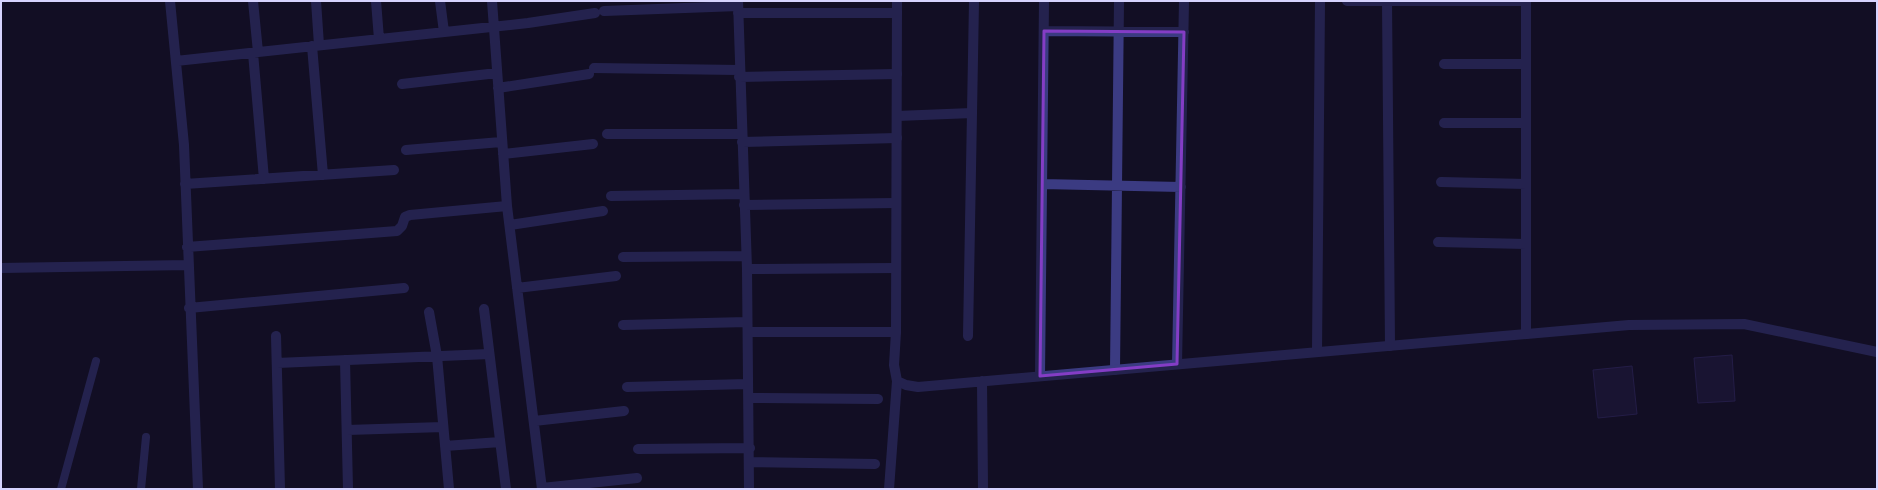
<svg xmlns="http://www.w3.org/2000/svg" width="1878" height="490" font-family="Jost,sans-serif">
<rect width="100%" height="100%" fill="#120f24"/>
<!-- building -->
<path fill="#221b44" stroke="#392e70" d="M1732,355L1735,401L1698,403L1694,358Z
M1632,366L1637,414L1598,418L1593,370Z"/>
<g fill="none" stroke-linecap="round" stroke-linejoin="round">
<!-- service -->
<path stroke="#3b3b82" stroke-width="8" d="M61,489L96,361
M141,489L146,437"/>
<!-- minor -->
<path stroke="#3b3b82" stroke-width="10" d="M170,1L184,145L198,489
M253,1L258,52
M316,1L319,45
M376,1L379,39
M440,1L444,32
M492,1L507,206L542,489
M738,1L747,269L749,489
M1347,1H1526
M1387,1L1390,346
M604,11L738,6
M738,13H897
M1044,31L1184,32
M312,46L323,175
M253,53L264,179
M176,61L528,23L595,13
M1444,64H1526
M594,68L739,70
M739,77L897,74
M402,84L497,73
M498,88L589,74
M897,116L972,113
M1444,123H1526
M607,134H742
M742,142L897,138
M406,150L501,142
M503,154L593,144
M1441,182L1526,184
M185,184L394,170
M1042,184L1181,187
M611,196L744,194
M744,205L896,203
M510,225L603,211
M1438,242L1526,244
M187,247L397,231L402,226L405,217L410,215L507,206
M623,257L746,256
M1,268L188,265
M747,269L896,268
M517,288L616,276
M189,308L404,288
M484,309L506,489
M429,312L437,356L449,489
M623,325L747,322
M748,332H896
M1526,334V1
M276,336L280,489
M968,336L974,1
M345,360L348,489
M277,363L489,354
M1177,364L1184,1
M1115,370L1119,1
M1040,376L1044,1
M627,387L748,384
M749,398L878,399
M534,421L624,411
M347,430L443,427
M445,446L500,442
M638,449L750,448
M749,462L875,464
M542,488L637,478
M889,489L897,381"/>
<!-- tertiary -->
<path stroke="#3b3b82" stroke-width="10" d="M897,1L896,332L894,365L897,381L906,385L918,387L1629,325L1744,324L1877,352
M1317,352L1320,1
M982,381L983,489"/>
</g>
<!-- marked area -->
<path d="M0 0H1878V490H0ZM1044,31L1184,32L1177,364L1040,376Z" fill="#120f24" fill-opacity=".55" fill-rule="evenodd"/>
<path fill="none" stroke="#843dc5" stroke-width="3" stroke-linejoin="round" d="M1044,31L1184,32L1177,364L1040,376Z"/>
<!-- border -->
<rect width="1878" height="490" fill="none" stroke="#d6d3fe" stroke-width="4"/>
</svg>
